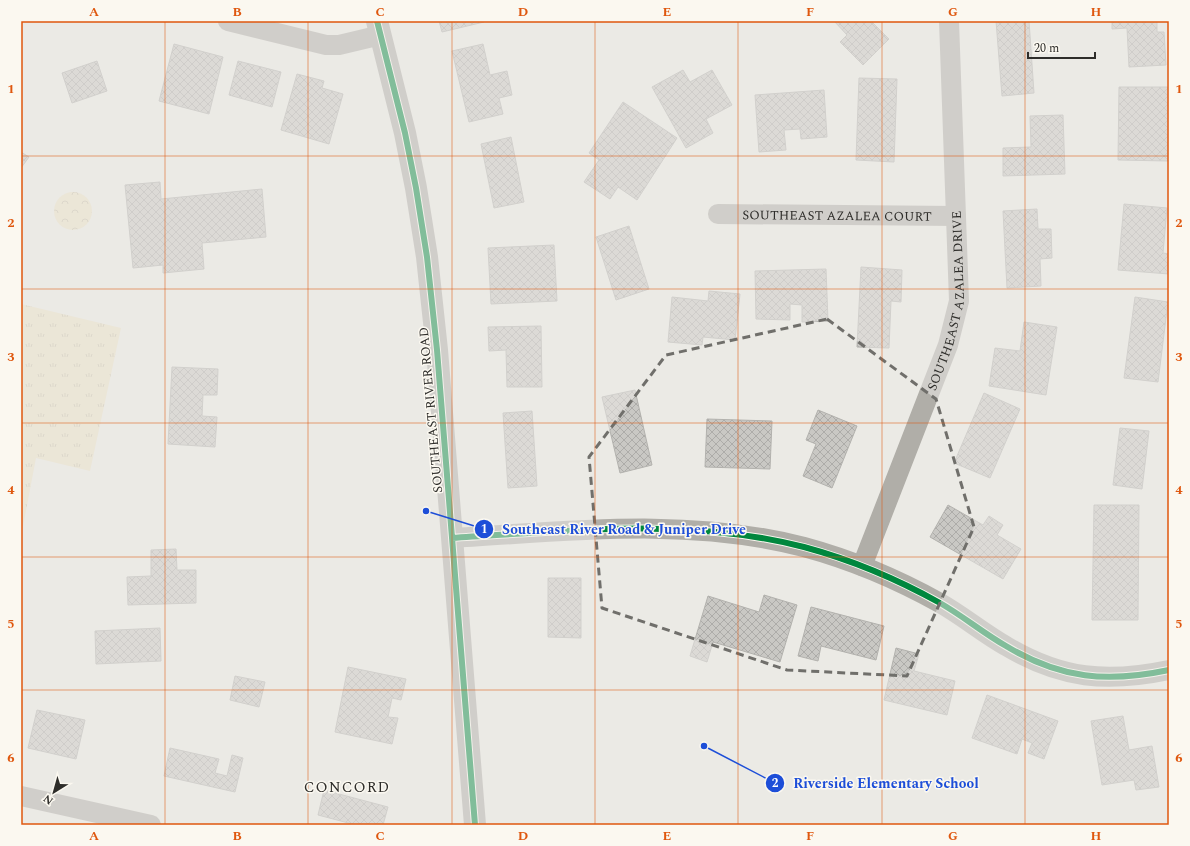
<svg xmlns="http://www.w3.org/2000/svg" width="1190" height="846" font-family="Spectral,serif">
<defs>
<pattern id="grass-tufts" width="24" height="20" patternUnits="userSpaceOnUse"><rect width="24" height="20" fill="#ece2c6"/><path d="M3 7l-1-3M5 7V3M7 7l1-3M15 17l-1-3M17 17v-4M19 17l1-3" fill="none" stroke="#cbc2aa"/></pattern>
<pattern id="park-crowns" width="20" height="18" patternUnits="userSpaceOnUse"><rect width="20" height="18" fill="#ece2c6"/><path d="M2 6a3 3 0 1 1 6 0M12 15a3 3 0 1 1 6 0" fill="none" stroke="#cbc2aa"/></pattern>
<pattern id="building-cross-hatch" width="8" height="8" patternUnits="userSpaceOnUse"><rect width="8" height="8" fill="#c9c8c4"/><path d="M0 0l8 8M0 8l8-8" fill="none" stroke="#adaca9"/></pattern>
</defs>
<rect width="100%" height="100%" fill="#ebeae5"/>
<!-- grass -->
<path fill="url(#grass-tufts)" d="M21,304L121,328L90,471L36,458L21,537Z"/>
<!-- park -->
<path fill="url(#park-crowns)" d="M54 211a19 19 0 1 1 38 0a19 19 0 1 1-38 0Z"/>
<!-- building -->
<path fill="url(#building-cross-hatch)" stroke="#b3b2ae" d="M439,21H483L484,22L442,32Z
M834,21H871L889,39L863,65L840,42L847,35Z
M996,21H1029L1034,93L1002,96Z
M1112,21H1157V32H1164L1166,65L1129,67L1127,28L1112,29Z
M174,44L223,57L209,114L159,101Z
M483,44L490,75L507,71L512,95L499,98L503,114L469,122L452,51Z
M97,61L107,91L72,103L62,73Z
M238,61L281,72L272,107L229,95Z
M683,70L690,82L712,70L732,105L706,119L713,133L686,148L652,87Z
M297,74L324,81L322,88L343,94L329,144L281,130Z
M859,78L897,79L894,162L856,160Z
M1119,87H1169L1168,161L1118,160Z
M824,90L827,137L801,139L800,129L784,130L786,150L759,152L755,95Z
M623,102L677,138L637,200L618,187L610,199L584,182L599,160L589,153Z
M1063,115L1065,174L1003,176V148L1031,147L1030,116Z
M511,137L524,202L494,208L481,144Z
M21,152L29,157L21,168Z
M160,182L161,199L262,189L266,237L202,243L204,269L163,273V265L133,268L125,185Z
M1124,204L1167,208L1163,253L1169,254V274L1118,270Z
M1037,209L1038,229H1051L1052,258L1040,259L1041,286L1007,288L1003,211Z
M629,226L649,289L616,300L596,237Z
M554,245L557,301L491,304L488,248Z
M861,267L902,270L901,302L891,301L889,348L857,347Z
M826,269L828,321L802,322V305L790,304V320L756,319L755,271Z
M709,291L740,294L735,340L703,337L702,345L668,342L672,297L708,301Z
M1135,297L1168,302L1158,382L1124,378Z
M1024,322L1057,327L1046,395L989,386L995,348L1020,351Z
M541,326L542,387H507L506,350L489,351L488,327Z
M172,367L218,369L217,395H203L202,416L217,417L215,447L168,444Z
M635,390L652,465L620,473L602,397Z
M984,393L1020,409L990,478L954,463Z
M818,410L857,426L832,488L803,476L816,444L806,440Z
M532,411L537,486L508,488L503,413Z
M707,419L772,421L770,469L705,467Z
M1120,428L1149,431L1142,489L1113,485Z
M948,505L983,525L989,516L1003,525L997,535L1021,549L1003,579L930,537Z
M1094,505H1139L1138,620H1092Z
M176,549L177,570H196V603L128,605L127,577L151,576V550Z
M548,578H581V638L548,637Z
M764,595L797,605L780,662L713,642L707,662L690,656L708,596L759,612Z
M811,607L884,626L876,660L821,646L818,661L798,656Z
M160,628L161,661L96,664L95,631Z
M896,648L919,654L914,671L955,681L947,715L884,700Z
M348,667L406,679L401,700L392,698L388,717L398,718L392,744L335,732Z
M235,676L265,682L259,707L230,700Z
M987,695L1058,721L1044,759L1028,753L1032,743L1022,739L1017,754L972,738Z
M37,710L85,720L76,759L28,748Z
M1123,716L1129,750L1152,746L1159,787L1136,790L1134,780L1102,785L1091,721Z
M170,748L219,759L215,773L227,776L232,755L243,758L235,792L164,776Z
M324,790L388,807L383,825H356L318,815Z"/>
<g fill="none" stroke-linecap="round" stroke-linejoin="round">
<!-- minor -->
<g stroke="#b0aea8" stroke-width="20">
<path d="M228,21L326,45H339L381,35"/>
<path id="s1" d="M718,214L956,216"/>
<path d="M452,538C570,531 689,517 804,547C852,560 897,579 940,603C963,616 983,633 1006,646C1061,679 1107,683 1169,670"/>
<path id="s2" d="M862,566L948,345L959,301L949,21"/>
<path d="M21,796L151,825"/>
</g>
<!-- tertiary -->
<path stroke="#b0aea8" stroke-width="22" d="M377,21L405,133L416,188L427,257L437,350L475,825"/>
<defs>
<path id="cycleway" d="M377,21L405,133L416,188L427,257L437,350L475,825
M452,538C570,531 689,517 804,547C852,560 897,579 940,603C963,616 983,633 1006,646C1061,679 1107,683 1169,670"/>
</defs>
<!-- cycleway casing -->
<use href="#cycleway" stroke="#fbf8f0" stroke-width="8"/>
<!-- cycleway -->
<use href="#cycleway" stroke="#00873e" stroke-width="6"/>
</g>
<!-- marked area -->
<path d="M0 0H1190V846H0ZM827,319L936,399L974,527L907,676L787,670L602,608L589,457L666,355Z" fill="#ebeae5" fill-opacity=".55" fill-rule="evenodd"/>
<path fill="none" stroke="#706f6b" stroke-width="3" stroke-dasharray="8 5" stroke-linejoin="round" d="M827,319L936,399L974,527L907,676L787,670L602,608L589,457L666,355Z"/>
<!-- grid -->
<path fill="none" stroke="#df570e" stroke-width="1" stroke-opacity="0.55" d="M165,21V825M308,21V825M452,21V825M595,21V825M738,21V825M882,21V825M1025,21V825M21,156H1169M21,289H1169M21,423H1169M21,557H1169M21,690H1169"/>
<g text-anchor="middle" stroke-width="3" stroke-linejoin="round" paint-order="stroke">
<!-- street labels -->
<g font-size="13" fill="#2e2d2a" stroke="#fbf8f0">
<text dy="5" stroke="none"><textPath href="#s1" startOffset="119">SOUTHEAST AZALEA COURT</textPath></text>
<text dy="5" stroke="none"><textPath href="#s2" startOffset="281">SOUTHEAST AZALEA DRIVE</textPath></text>
<text transform="translate(430 410) rotate(-95)" y="5">SOUTHEAST RIVER ROAD</text>
</g>
<!-- quarter labels -->
<g font-size="15" letter-spacing="1" fill="#2e2d2a" stroke="#fbf8f0">
<text x="347" y="792">CONCORD</text>
</g>
</g>
<!-- callouts -->
<path fill="none" stroke="#1d4ed8" stroke-width="1.5" d="M426 511L484 529M704 746L775 783"/>
<g fill="#1d4ed8" stroke="#fbf8f0" stroke-width="1.5">
<circle cx="426" cy="511" r="4"/>
<circle cx="704" cy="746" r="4"/>
<circle cx="484" cy="529" r="10"/>
<circle cx="775" cy="783" r="10"/>
</g>
<g font-size="12" text-anchor="middle" font-weight="bold" fill="#fff">
<text x="484" y="533">1</text>
<text x="775" y="787">2</text>
</g>
<g font-size="14" text-anchor="middle" font-weight="bold" fill="#1d4ed8" stroke="#fbf8f0" stroke-width="3" stroke-linejoin="round" paint-order="stroke">
<text x="624" y="534">Southeast River Road &amp; Juniper Drive</text>
<text x="886" y="788">Riverside Elementary School</text>
</g>
<!-- border -->
<rect width="1190" height="846" fill="none" stroke="#fbf8f0" stroke-width="44"/>
<!-- north arrow -->
<g transform="translate(54 792) rotate(217)" stroke="#fbf8f0" stroke-width="3" paint-order="stroke">
<path d="M0-3L7 15L0 10L-7 15Z" fill="#2e2d2a"/>
<text y="-6" font-size="11" font-weight="bold" text-anchor="middle" fill="#2e2d2a">N</text>
</g>
<!-- scale -->
<path d="M1028 52v6h67v-6" fill="none" stroke="#2e2d2a" stroke-width="2"/>
<text x="1034" y="52" font-size="12" fill="#2e2d2a" stroke="#fbf8f0" stroke-width="3" paint-order="stroke">20 m</text>
<rect x="22" y="22" width="1146" height="802" fill="none" stroke="#df570e" stroke-width="1.5"/>
<g font-size="13" text-anchor="middle" font-weight="bold" fill="#df570e">
<text x="94" y="16">A</text>
<text x="237" y="16">B</text>
<text x="380" y="16">C</text>
<text x="523" y="16">D</text>
<text x="667" y="16">E</text>
<text x="810" y="16">F</text>
<text x="953" y="16">G</text>
<text x="1096" y="16">H</text>
<text x="11" y="93">1</text>
<text x="1179" y="93">1</text>
<text x="11" y="227">2</text>
<text x="1179" y="227">2</text>
<text x="11" y="361">3</text>
<text x="1179" y="361">3</text>
<text x="11" y="494">4</text>
<text x="1179" y="494">4</text>
<text x="11" y="628">5</text>
<text x="1179" y="628">5</text>
<text x="11" y="762">6</text>
<text x="1179" y="762">6</text>
<text x="94" y="840">A</text>
<text x="237" y="840">B</text>
<text x="380" y="840">C</text>
<text x="523" y="840">D</text>
<text x="667" y="840">E</text>
<text x="810" y="840">F</text>
<text x="953" y="840">G</text>
<text x="1096" y="840">H</text>
</g>
</svg>
